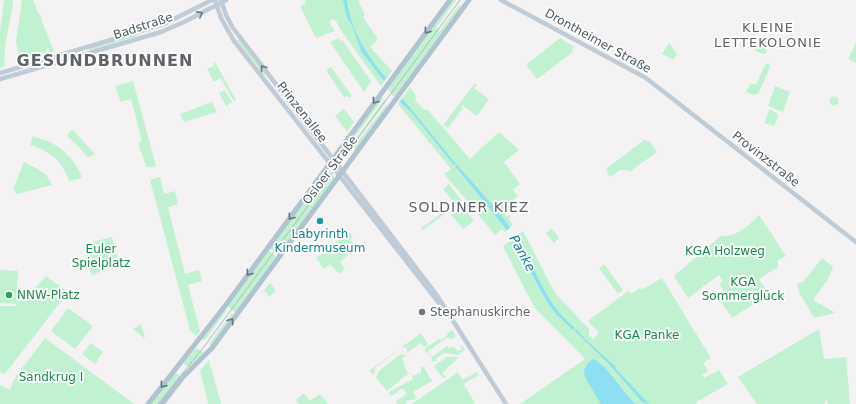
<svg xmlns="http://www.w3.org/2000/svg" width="856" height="404" font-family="'DejaVu Sans',sans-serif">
<rect width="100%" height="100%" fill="#f4f2f2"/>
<!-- green -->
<path fill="#c0f2d1" d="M4,0H13C12,22 2,44 5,66L0,68V32Z
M22,0H33L39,15L41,14L40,17H43L41,19L54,51L50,53L48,48L46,49L47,54L20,62L16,41Z
M305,0H358L365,15L363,17L378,39L370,47L392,71L381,86L340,29L336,21L332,19L329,23L335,31L316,38L300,6L306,3Z
M452,0H456L436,28L438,29L457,2L438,30L440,31L459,5L461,7L394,97L387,88Z
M137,34V36L91,50L90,48Z
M339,38L340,41L342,40L371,81L364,92L330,42Z
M560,38L575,47L572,49L573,52L537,79L526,65Z
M239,39L266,74L264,75L237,41Z
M763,40L770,45L765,54L757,52L751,45L752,43L761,47Z
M669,43L677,54L674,60L662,54Z
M856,43V63L848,59Z
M215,62L236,100L234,101L219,76L220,78L214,82L212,79L218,74L212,78L207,69L213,66L216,71L213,64Z
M766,63L771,65L758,94L754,95L746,92L750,84H756Z
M331,67L352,96L349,98L347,96L344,97L326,70Z
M133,81L156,166L149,167L146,166L138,143L142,141L131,99L121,102L115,86Z
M475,83L477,85L474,88L489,99L477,116L462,105L461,106L463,108L448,128L443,125Z
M775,86L790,92L783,112L768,106Z
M410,87L416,96L415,100L424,110H428L470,159L499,132L519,150L504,162L520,184L513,190L518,196L508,204L512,208L505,214L506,217L509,215L511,217L509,219L513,225L505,232L502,229L495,235L476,212L469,210L467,212L474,221L463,229L450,213L467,201L444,174L451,169L398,104Z
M225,90L232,102L226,106L219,93Z
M381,96L383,99L339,158L338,156Z
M829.5 101a4.5 4.5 0 1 1 9 0a4.5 4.5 0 1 1-9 0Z
M384,100L386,102L342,158Z
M212,102L217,112L184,122L180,114Z
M387,104L388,106L356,150L353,148Z
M344,109L354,122L347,132L335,116Z
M770,109L779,115L774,126L764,123Z
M72,129L95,154L88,158L77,145L67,136Z
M33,136C38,139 43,139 48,141C63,148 77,162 82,178L69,181C64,161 46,149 30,145Z
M644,140L650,142L657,152L629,172L628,170H620L610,177L606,169Z
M24,162C37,169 46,171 52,185L17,194L13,189Z
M328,169L335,178L278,255L269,248Z
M160,177L164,194L175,191L178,204L168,207L185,274L199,270L202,281L188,285L200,331L196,336L190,330L150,180Z
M449,184L461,200L455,204L443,189Z
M445,211L446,213L423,230L421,228Z
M759,215L786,256L778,260V267L759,279L769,294L732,318L716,294L724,291L719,284L723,281L719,275L688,298L674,276L721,236C736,237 749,226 759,215Z
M552,229L559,238L554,243L546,233Z
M523,231L555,293L589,329V335L593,339L599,333L588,321L628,291L631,294L640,288L641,290L662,278L711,358L703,363L708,371L702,375L704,378L719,370L728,384L698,401L696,402L698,404H520L585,359L534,307L503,246L510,241V239Z
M349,232L353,237L350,240L357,246L340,262L345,269L339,274L330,264L324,269L316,258Z
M112,237L119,264L92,275L85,259L87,254L84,244Z
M268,250L277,257L236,313L227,306Z
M822,258L833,267L828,279L813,300L836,313L814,318L800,294L797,284L804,281Z
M604,264L623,290L618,294L599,268Z
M0,270L18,271L17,287L29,295L46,276L68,292L5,374L0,372V306H16L17,304L0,303Z
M270,283L276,291L269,297L264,290Z
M68,308L93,326L75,349L51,331Z
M225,308L227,310L204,341L202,339Z
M232,313L234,314L211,346L209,344Z
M141,324L145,338H144L133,329Z
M819,329L824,359L846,357L850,404H828L827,398L824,404H757L738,377Z
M452,330L456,336L450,340L448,337L428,351L432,357L447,346L449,349L453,346L458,351L462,349L460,346L462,345L465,350L458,355L444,353L435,359L438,360L431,362L432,358L427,351L425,354V348L439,339L441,340L448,335L446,334Z
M421,333L428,344L424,347L420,343L407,353V348L402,347L375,368L374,375L369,371Z
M45,338L134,404H0V385L10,390L14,379Z
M91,343L103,352L95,364L82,354Z
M196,348L204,353L190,368L183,363Z
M401,354L407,356L402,358L408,375L414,373L406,375L387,391L376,378L379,371Z
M447,357H459L442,373L446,377L443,378L435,368V365Z
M209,360L221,404H208L200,370Z
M423,366L432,381L413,392L417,399L406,401V404H398L396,401L407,394L403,388L391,396L389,392L413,379L412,376L421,373V367Z
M175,372L181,377L160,404H150Z
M458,372L462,380L477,372L479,375L465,383L464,388L466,387L475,404H412Z
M304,393L310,401L320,394L328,404H299L296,400Z"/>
<!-- water -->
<path fill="#8ce0f1" d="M343,0H347C350,30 368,56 386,78L384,81L361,51L353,27L347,17Z
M402,98L456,164L454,165L411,112L401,103L400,101Z
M457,165C477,188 499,210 516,236C537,268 543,302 575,328L573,330L556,314L549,305L507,230L455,166Z
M576,329L586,340L615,366L616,369L649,404L642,402L609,364L575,331Z
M593,359C608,365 622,393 636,404H601L585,377L584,370L588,363Z"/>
<!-- pier -->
<path fill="#f4f2f2" d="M512,226L517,234L510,239L506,231Z"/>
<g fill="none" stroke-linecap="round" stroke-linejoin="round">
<!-- secondary -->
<path stroke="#bfcbd6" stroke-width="4.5" d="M215,0L221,18L234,41L439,303
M221,0L226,15L233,28L436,294L506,404
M501,0L646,78L856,242
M0,73L164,24L212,0
M0,79L161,32L184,22L226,0"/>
<!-- primary -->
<path stroke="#b1c3d1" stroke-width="5" d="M148,404L225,306L450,0
M162,404L183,377L212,348L469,0"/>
<!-- tram -->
<path stroke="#b4b8bd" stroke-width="1" d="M158,404L206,344L460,0"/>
</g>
<!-- one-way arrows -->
<defs><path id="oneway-chevron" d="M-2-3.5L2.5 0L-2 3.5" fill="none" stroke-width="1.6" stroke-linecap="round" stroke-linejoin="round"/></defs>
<g stroke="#6c7a84">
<use href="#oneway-chevron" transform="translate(200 14) rotate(-28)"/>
<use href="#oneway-chevron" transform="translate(263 68) rotate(-128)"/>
</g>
<g stroke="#63727d">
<use href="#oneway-chevron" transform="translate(427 31) rotate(126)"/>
<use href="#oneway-chevron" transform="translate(375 101) rotate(126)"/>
<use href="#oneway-chevron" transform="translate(291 217) rotate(126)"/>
<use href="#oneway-chevron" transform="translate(249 273) rotate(126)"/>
<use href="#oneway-chevron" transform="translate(231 321) rotate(-54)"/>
<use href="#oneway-chevron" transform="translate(163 385) rotate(127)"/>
</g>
<!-- markers -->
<circle fill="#0f9aa8" stroke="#fff" stroke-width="1.5" cx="320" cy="221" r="4"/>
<circle fill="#2e9e5b" stroke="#fff" stroke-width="1.5" cx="9" cy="295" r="4"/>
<circle fill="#6b7280" stroke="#fff" stroke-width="1.5" cx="422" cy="312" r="4"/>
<g text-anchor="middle" stroke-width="3.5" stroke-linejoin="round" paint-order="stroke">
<!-- street labels -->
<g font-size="12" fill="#495761" stroke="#fff">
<text transform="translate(143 26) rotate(-18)" y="4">Badstraße</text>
<text transform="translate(598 41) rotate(29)" y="4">Drontheimer Straße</text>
<text transform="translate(302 112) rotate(52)" y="4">Prinzenallee</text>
<text transform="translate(766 159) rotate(38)" y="4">Provinzstraße</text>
<text transform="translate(330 170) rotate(-53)" y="4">Osloer Straße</text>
</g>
<!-- culture labels -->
<g font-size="12" fill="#0d838f" stroke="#fff">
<text x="320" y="238">Labyrinth<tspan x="320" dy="14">Kindermuseum</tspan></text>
</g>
<!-- park labels -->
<g font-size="12" fill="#138848" stroke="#fff">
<text x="101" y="253">Euler<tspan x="101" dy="14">Spielplatz</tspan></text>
<text x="725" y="255">KGA Holzweg</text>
<text x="743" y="286">KGA<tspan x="743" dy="14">Sommerglück</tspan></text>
<text x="647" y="339">KGA Panke</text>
<text x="51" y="381">Sandkrug I</text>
</g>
<!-- leisure labels -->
<g font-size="12" fill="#27864d" stroke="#fff" text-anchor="start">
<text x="17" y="299">NNW-Platz</text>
</g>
<!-- worship labels -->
<g font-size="12" fill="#5b616d" stroke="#fff" text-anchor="start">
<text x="430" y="316">Stephanuskirche</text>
</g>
<!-- neighbourhood labels -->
<g font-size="13" letter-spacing="1" fill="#5e6368" stroke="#fff">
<text x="768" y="32">KLEINE<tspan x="768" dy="15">LETTEKOLONIE</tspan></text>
</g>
<!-- water labels -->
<g font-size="13" font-style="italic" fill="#087f96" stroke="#fff">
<text transform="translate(523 253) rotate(61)" y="5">Panke</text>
</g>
<!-- quarter labels -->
<g font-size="14" letter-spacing="1" fill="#5e6368" stroke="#fff">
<text x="469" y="212">SOLDINER KIEZ</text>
</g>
<!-- district labels -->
<g font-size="16" font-weight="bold" letter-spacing="1" fill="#5e6368" stroke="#fff">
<text x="105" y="66">GESUNDBRUNNEN</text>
</g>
</g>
</svg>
